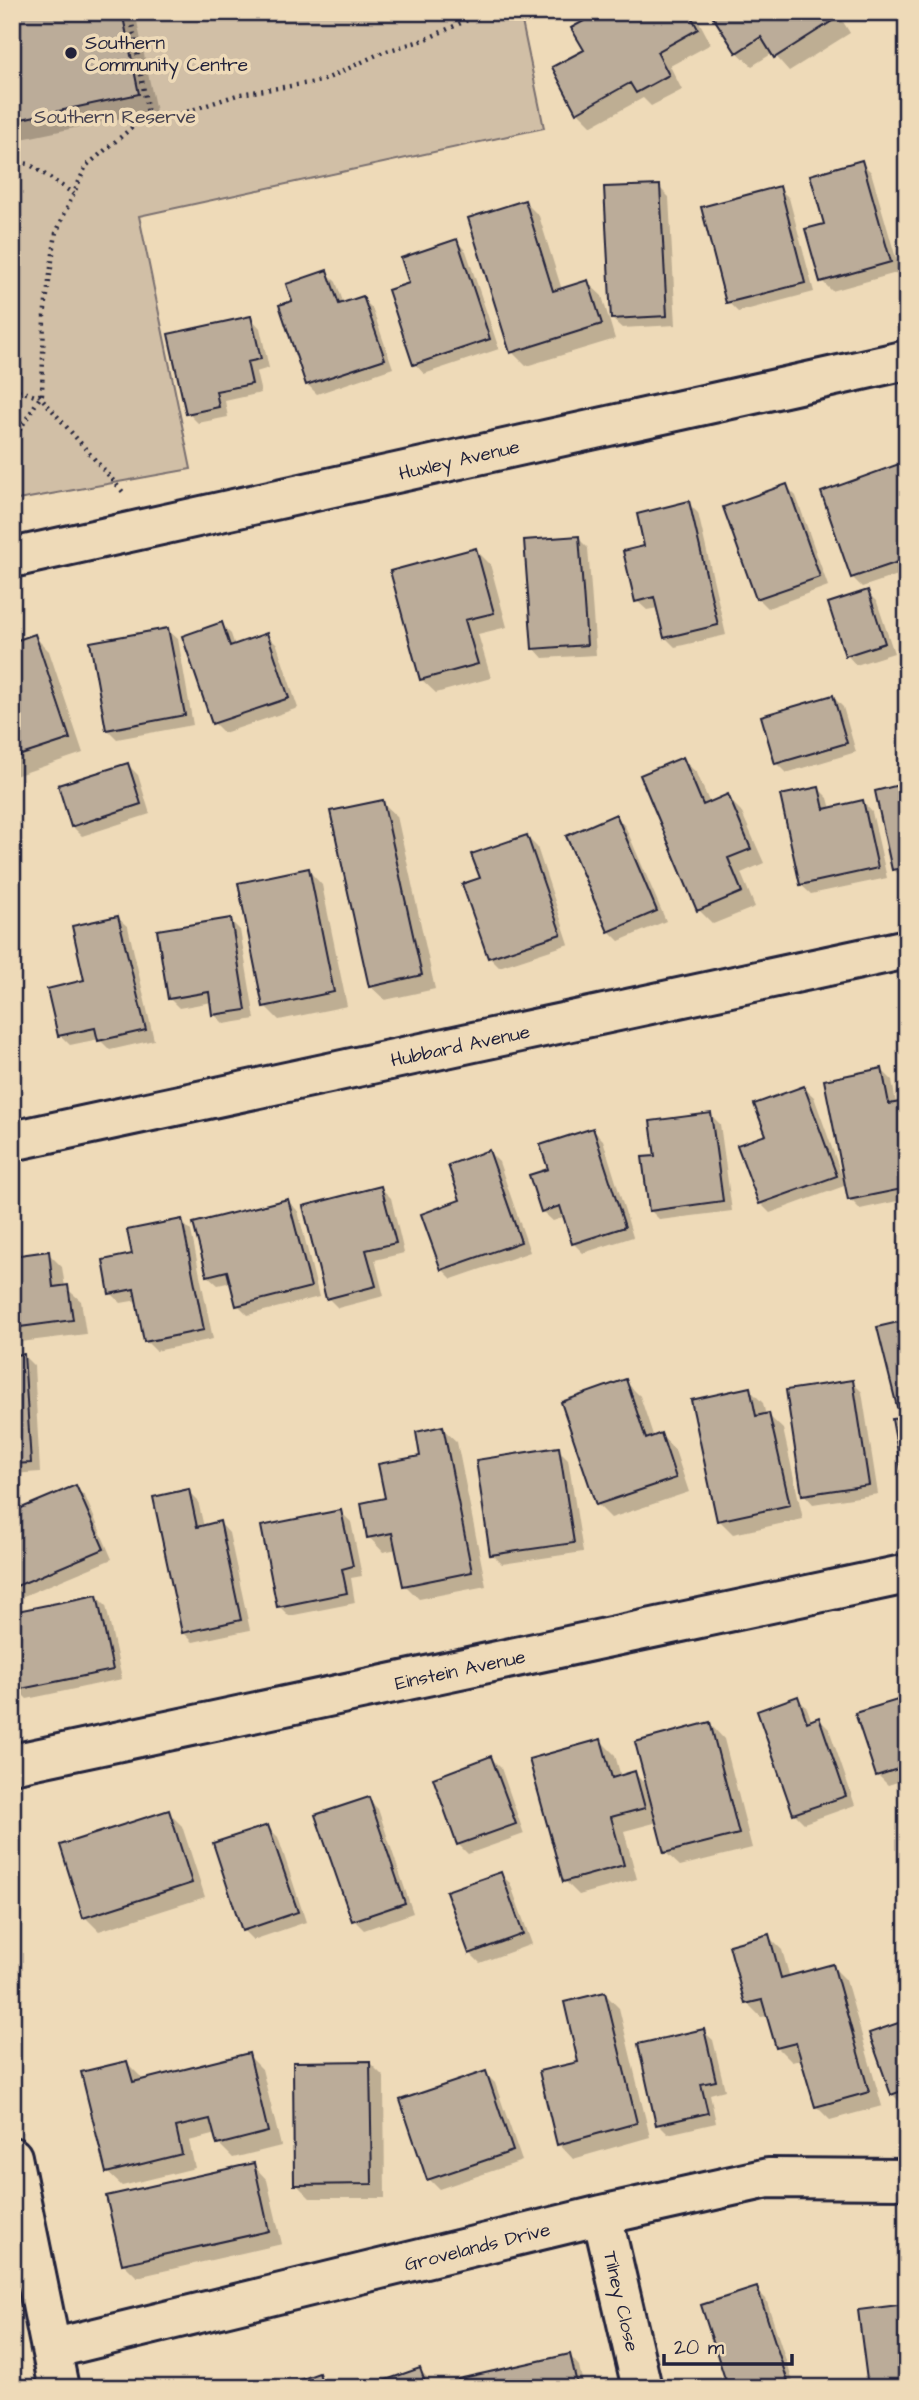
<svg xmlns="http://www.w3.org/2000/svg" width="919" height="2400" font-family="'Architects Daughter',sans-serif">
<rect width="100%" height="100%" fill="#eedab8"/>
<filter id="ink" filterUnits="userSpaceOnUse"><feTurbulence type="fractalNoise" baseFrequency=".0143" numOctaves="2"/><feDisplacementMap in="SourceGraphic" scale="14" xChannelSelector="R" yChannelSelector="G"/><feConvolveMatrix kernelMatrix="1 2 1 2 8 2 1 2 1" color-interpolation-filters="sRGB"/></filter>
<g filter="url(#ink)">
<!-- green -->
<path fill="#d1bfa6" stroke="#7a7070" stroke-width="2" d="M12,12H520L544,128L139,216L191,469L12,501Z"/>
<!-- shadow -->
<path fill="#0003" d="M12,12H135L156,111L12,141Z
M604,12H694L711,44L670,66L682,90L651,106L643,98L592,126L578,112L586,51Z
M712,12H837L850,33L789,71L773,53L752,66L737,52Z
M861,162L871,172L900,272L832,291L822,281L826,225Z
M659,187L669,197L676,325L622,328L612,319Z
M779,188L789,198L814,292L738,312L728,302Z
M525,202L539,216L562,290L587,282L602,296L615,339L526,366L512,352Z
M456,241L466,251L499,349L424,374L415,364L411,285Z
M326,272L336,282L344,304L362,298L372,308L393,368L317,394L307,384Z
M251,318L260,328L269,368L256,372L261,393L225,401L228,417L198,423L188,413Z
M899,466L907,474V572L862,587L852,577Z
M786,486L796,496L828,586L768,608L758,598Z
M688,503L698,513L726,635L675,647L665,637L658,608L647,610L637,601L646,547Z
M578,538L588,548L596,655L543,658L534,648Z
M476,550L490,564L507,627L478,634L491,678L436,693L421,679Z
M867,592L877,602L894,653L856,665L847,655Z
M221,624L231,634L235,646L267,635L277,645L298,708L224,733L214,723Z
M168,630L178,639L193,725L117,739L107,729Z
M34,636L49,651L83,753L15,776L12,774V644Z
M833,697L843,707L856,752L786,773L776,763Z
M682,759L697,773L710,804L727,797L741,811L764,863L741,873L755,907L713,924L699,910Z
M128,765L138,775L150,814L82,836L72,826Z
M907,785V879H904L894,870Z
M818,788L828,798L831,809L863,802L872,812L887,878L811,894L801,885Z
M382,802L397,816L435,989L385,1000L370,986Z
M615,816L625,826L666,921L619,941L609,931Z
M527,837L537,847L569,944L499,967L489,957L482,879Z
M308,870L322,885L347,1006L279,1020L265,1006Z
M118,918L128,927L154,1040L110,1050L99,1039L70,1045L60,1035Z
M230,920L240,930L255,1019L224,1024L214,1014L212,1002L179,1008L169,998Z
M882,1070L892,1080L896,1104H900L907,1111V1199L860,1209L850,1199L847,1185L770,1213L760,1203L768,1136L804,1088L814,1097L844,1182H846Z
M710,1114L720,1124L732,1211L660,1220L650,1210L657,1157Z
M593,1130L603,1140L633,1237L583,1253L573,1243L565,1217L553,1221L543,1212L532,1177L550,1171Z
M489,1152L499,1162L530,1252L452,1279L442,1269L462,1201Z
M381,1188L391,1198L404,1253L375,1260L384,1296L338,1308L328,1298Z
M288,1201L298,1211L319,1297L248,1315L238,1305L232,1282L218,1285L208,1276Z
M181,1221L191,1231L213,1339L156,1351L146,1341L138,1300L121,1303L111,1293L134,1255Z
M48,1253L62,1267L65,1287L81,1301L86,1334L12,1343V1257Z
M907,1321V1415L898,1407Z
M24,1356L34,1366L40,1472L12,1474V1357Z
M625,1381L640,1396L654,1438L661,1435L675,1450L689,1492L611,1518L597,1504Z
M852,1382L862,1392L878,1494L813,1504L804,1494Z
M749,1389L763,1403L766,1416L768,1415L783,1429L803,1519L733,1534L719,1520Z
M442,1428L457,1442L486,1586L419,1599L405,1585L397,1549L383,1552L369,1537L387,1499L422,1457Z
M558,1449L568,1459L583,1552L502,1564L492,1554Z
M75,1487L85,1496L112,1559L14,1600L12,1598V1514Z
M188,1491L198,1501L204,1527L220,1523L229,1533L250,1630L193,1642L183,1632Z
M341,1512L351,1522L362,1576L351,1578L355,1603L289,1616L279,1606Z
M96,1596L106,1606L122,1679L27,1699L17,1689Z
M797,1698L807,1708L812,1722L819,1719L829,1729L855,1805L804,1823L794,1813Z
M907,1698V1779L888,1785L878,1775Z
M710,1724L724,1739L752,1848L680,1866L665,1852L658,1822L624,1831L637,1879L579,1895L565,1881L600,1740L615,1755L621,1777L634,1773L649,1788Z
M491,1758L501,1768L524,1834L468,1854L458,1844Z
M368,1799L378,1809L413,1913L364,1930L354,1920Z
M168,1812L182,1826L205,1897L99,1931L85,1917Z
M268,1827L278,1837L306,1922L253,1940L243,1930Z
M500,1874L510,1883L532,1944L480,1963L470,1953Z
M768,1936L782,1950L790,1978L832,1966L846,1980L882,2106L830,2120L816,2106L803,2059L792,2062L778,2048L769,2016L761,2017L747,2003Z
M605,1994L619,2008L650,2137L573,2159L559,2144Z
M907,2022V2102L902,2104L892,2094Z
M703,2031L713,2040L725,2090L710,2094L716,2123L668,2134L658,2124Z
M248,2055L262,2069L281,2146L233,2158L219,2144L216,2134L189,2141L195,2168L122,2186L107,2172L127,2063L141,2077L142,2082Z
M370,2063L384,2077L385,2198H310L296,2184Z
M485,2073L495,2083L522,2161L439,2189L429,2179Z
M253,2165L267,2180L282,2244L137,2277L123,2263Z
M756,2289L766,2299L795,2388H729Z
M570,2356L579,2366L584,2388H462Z
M420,2370L430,2380L432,2388H368Z
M318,2375L331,2388H282Z"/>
<!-- building -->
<path fill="#bbac99" stroke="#22223b" stroke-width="2" d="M12,12H122L139,94L12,121Z
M600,12H689L698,29L657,52L669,75L636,93L630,83L576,113L552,67L584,50L571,28Z
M710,12H834L837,18L774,58L761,37L736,53Z
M862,160L891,262L820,282L805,229L824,224L810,175Z
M660,185L667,316L611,319L604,187Z
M780,186L805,283L726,303L701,207Z
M525,200L553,291L588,280L602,324L510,353L468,218Z
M457,239L490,339L413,365L388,290L409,283L401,258Z
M327,270L339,304L363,296L385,359L306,385L279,305L292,301L286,284Z
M251,316L261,359L247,362L252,384L216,391L219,407L186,414L168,334Z
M899,464L907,485V559L851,578L821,492Z
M787,484L820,577L756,599L723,507Z
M689,501L718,625L664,638L654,597L635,602L623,551L644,546L637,514Z
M579,536L587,645L532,649L524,540Z
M476,548L494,613L465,620L478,664L420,680L390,571Z
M868,590L885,643L845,656L828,603Z
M222,622L230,646L267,633L289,698L212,724L182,636Z
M168,628L185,715L106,730L90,642Z
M35,634L70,739L12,758V642Z
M833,695L847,743L775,764L761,716Z
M683,757L703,805L728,794L751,849L728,858L742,892L697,911L640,775Z
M128,763L141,804L71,827L58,785Z
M907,783V867L892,870L875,791Z
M819,787L824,809L863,800L878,868L800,885L780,795Z
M383,800L422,975L369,987L330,811Z
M616,814L657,911L608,932L566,836Z
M527,835L561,934L488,958L462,884L480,878L471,854Z
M309,868L334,992L263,1007L238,883Z
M118,916L146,1030L98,1041L95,1028L58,1036L47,989L84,980L72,926Z
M231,918L246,1010L212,1015L209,992L168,999L157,930Z
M882,1068L889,1104L900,1102L907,1133V1188L848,1200L824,1080Z
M804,1086L837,1176L759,1204L737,1145L766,1135L754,1104Z
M711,1113L723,1201L649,1211L642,1157L655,1156L650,1121Z
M593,1128L625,1227L572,1244L560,1206L541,1212L529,1175L548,1169L540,1145Z
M489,1150L521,1242L441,1270L421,1214L460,1200L448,1165Z
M381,1186L396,1243L366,1250L376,1286L326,1299L303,1206Z
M288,1199L311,1287L236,1306L227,1271L207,1276L193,1223Z
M182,1219L204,1330L144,1342L134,1289L109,1294L103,1260L132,1254L127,1230Z
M49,1251L53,1287L68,1285L73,1320L12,1328V1256Z
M907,1320V1405L897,1407L877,1327Z
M24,1354L31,1463L12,1464V1355Z
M626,1379L646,1439L661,1433L676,1478L596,1505L561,1402Z
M853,1380L869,1485L802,1495L786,1390Z
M750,1387L756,1416L769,1413L790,1505L717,1521L691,1400Z
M907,1417V1480H903L892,1419Z
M443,1426L472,1572L403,1586L392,1533L367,1538L361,1503L385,1498L378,1464L420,1456L416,1432Z
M559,1447L574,1543L490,1555L476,1460Z
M76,1485L104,1549L12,1588V1512Z
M189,1489L197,1527L220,1521L241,1620L182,1633L153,1497Z
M341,1510L353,1566L342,1569L347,1593L277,1607L261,1526Z
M97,1595L113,1670L16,1690L12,1674V1612Z
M798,1696L807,1722L819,1717L846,1796L793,1814L757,1711Z
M907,1697V1766L876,1776L855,1713Z
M710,1722L739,1834L664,1853L635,1742Z
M601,1739L612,1778L635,1771L645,1808L611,1817L624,1865L563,1882L529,1759Z
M491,1756L516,1824L457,1845L433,1778Z
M369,1797L405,1903L352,1921L315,1815Z
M169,1810L192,1883L83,1918L60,1845Z
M268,1825L298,1912L242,1931L213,1843Z
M501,1872L523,1934L469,1954L446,1891Z
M769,1934L781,1978L833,1964L869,2092L815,2107L796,2043L776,2048L762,2000L745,2004L729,1945Z
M605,1992L637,2123L557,2145L539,2071L578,2062L564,2002Z
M907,2020V2089L891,2095L869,2033Z
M704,2029L716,2081L701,2084L708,2113L656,2125L638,2044Z
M249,2053L268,2132L217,2145L210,2119L176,2127L182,2154L106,2173L81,2072L127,2061L133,2082Z
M370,2061L372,2184L294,2185L293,2062Z
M486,2071L513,2151L427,2180L400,2100Z
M254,2163L269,2231L122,2264L106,2196Z
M757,2287L790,2388H728L701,2305Z
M907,2304V2388H868L858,2310Z
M570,2354L578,2388H460L458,2379Z
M420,2368L427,2388H363Z
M319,2373L324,2388H277Z"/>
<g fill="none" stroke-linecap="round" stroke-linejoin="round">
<defs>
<path id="minor" d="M12,558L907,360
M12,1141L907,949
M12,1764L907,1574
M12,2157L59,2388
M602,2215L642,2388
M51,2349L602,2215L768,2178L907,2179"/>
</defs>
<!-- minor casing -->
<use href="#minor" stroke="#22223b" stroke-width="44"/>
<!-- path -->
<path stroke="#22223b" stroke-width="4.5" stroke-dasharray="2 5" stroke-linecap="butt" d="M130,12L148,114
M12,161L29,164L74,194
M12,388L35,396L39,395L123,492
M12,442L42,394L44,316L56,233L86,166L148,114L174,116L240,94L322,81L383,52L424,40L485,12"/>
<!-- minor -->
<use href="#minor" stroke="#eedab8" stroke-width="38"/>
</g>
</g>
<!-- markers -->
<circle fill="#22223b" stroke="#eedab8" stroke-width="2.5" cx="71" cy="53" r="7"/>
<g text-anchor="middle" stroke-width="7" stroke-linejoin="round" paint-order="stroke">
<!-- poi labels -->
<g font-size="19" fill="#22223b" stroke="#eedab8" text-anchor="start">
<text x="85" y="49">Southern<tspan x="85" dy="22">Community Centre</tspan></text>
</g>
<!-- park labels -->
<g font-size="19" fill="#454150" stroke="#eedab8">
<text x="115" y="123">Southern Reserve</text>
</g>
<!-- street labels -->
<g font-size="19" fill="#22223b" stroke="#eedab8">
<text transform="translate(459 459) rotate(-13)" y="7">Huxley Avenue</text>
<text transform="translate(460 1045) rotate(-12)" y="7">Hubbard Avenue</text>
<text transform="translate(460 1669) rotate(-12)" y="7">Einstein Avenue</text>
<text transform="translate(477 2246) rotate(-14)" y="7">Grovelands Drive</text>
<text transform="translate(622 2301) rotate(77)" y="7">Tilney Close</text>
</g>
</g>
<!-- margin -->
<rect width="919" height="2400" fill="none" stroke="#eedab8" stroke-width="42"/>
<rect x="21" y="21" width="877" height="2358" fill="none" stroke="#22223b" stroke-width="2.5" filter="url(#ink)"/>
<!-- scale -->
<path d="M664 2354v10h128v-10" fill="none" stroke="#22223b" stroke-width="3.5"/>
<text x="674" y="2354" font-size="21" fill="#22223b" stroke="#eedab8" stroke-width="5" paint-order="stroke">20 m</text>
</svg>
